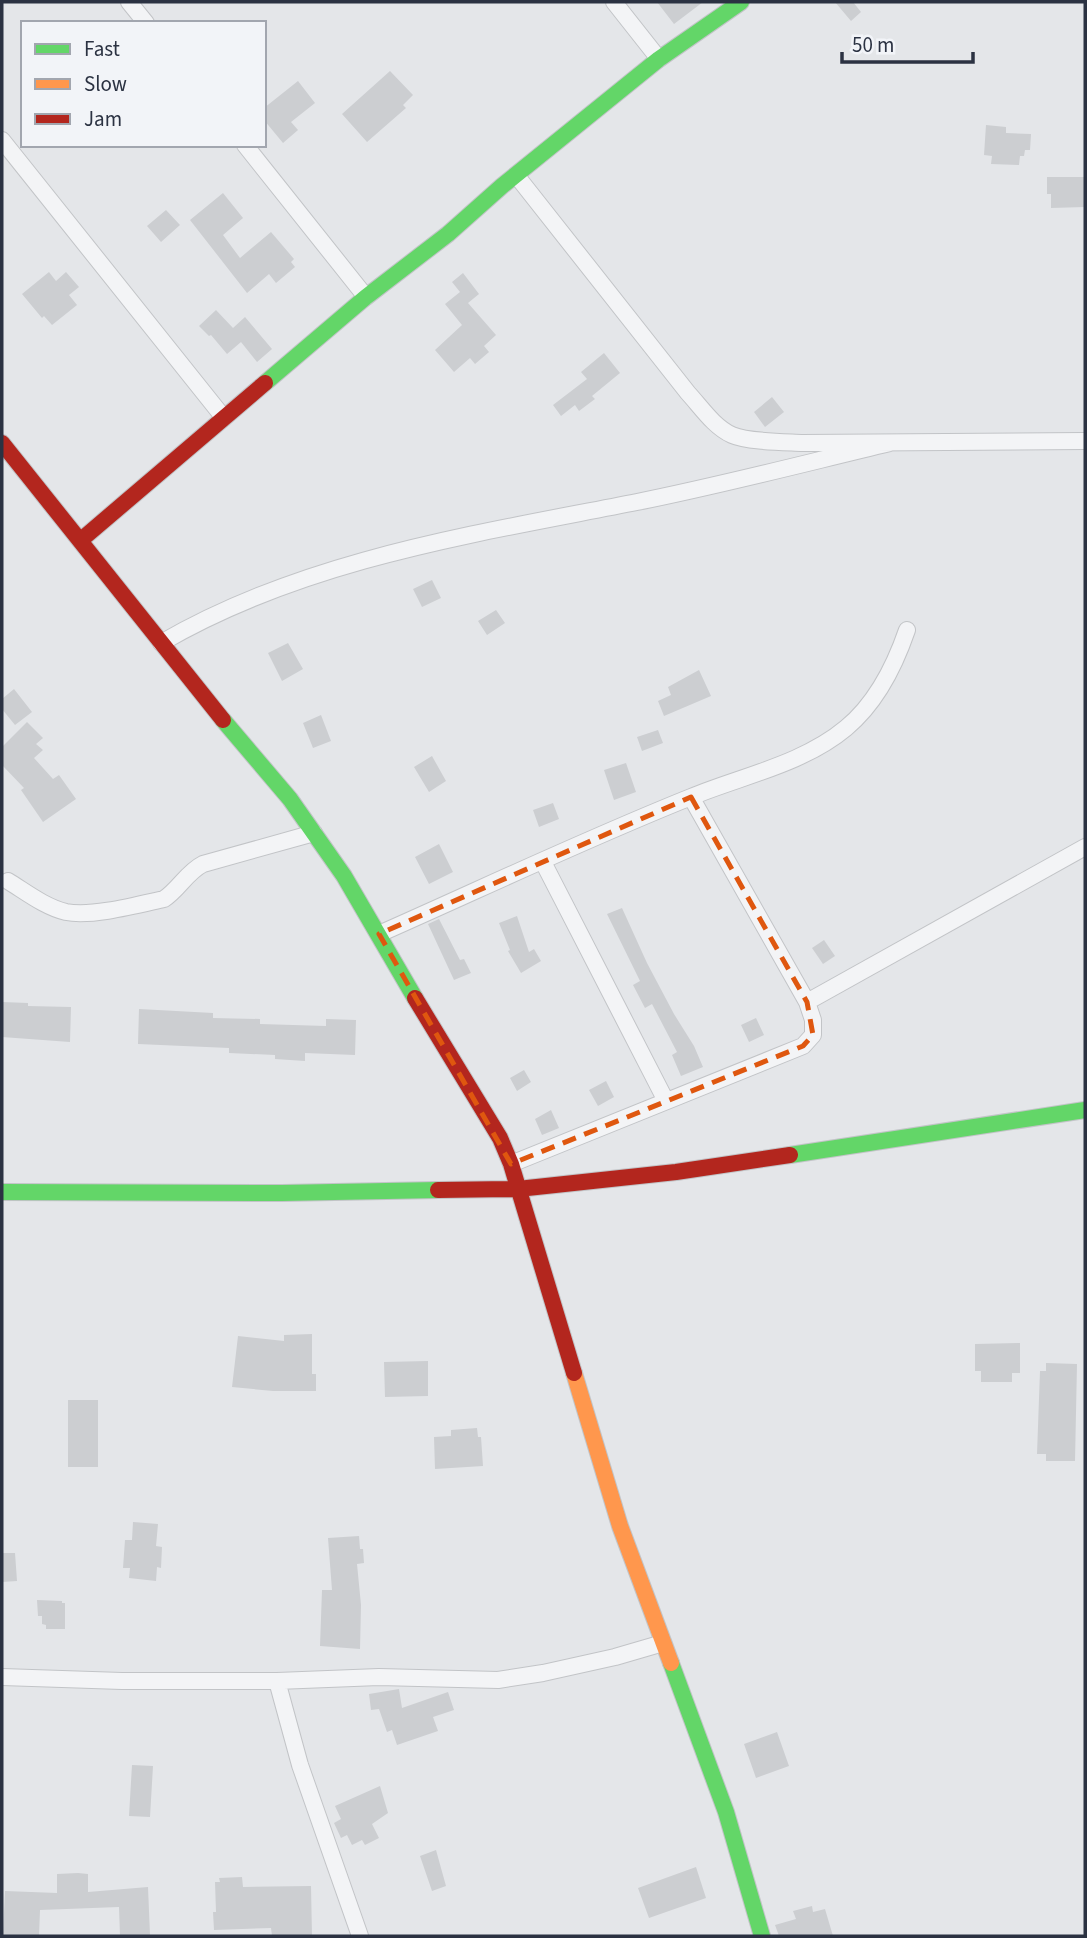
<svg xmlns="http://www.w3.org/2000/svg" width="1087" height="1938" font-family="'Source Sans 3',sans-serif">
<rect width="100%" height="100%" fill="#e4e6e9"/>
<!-- building -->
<path fill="#ccced1" d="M657,2H703L674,24Z
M835,2H853L861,12L851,21Z
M390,71L413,95L403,105L406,108L367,142L342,114Z
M298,81L315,103L291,122L298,130L283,143L264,120V108Z
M986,125L1006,127V133L1031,134L1030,150H1025L1024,156H1020L1019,165L991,164L992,156L984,155Z
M1047,177H1085V207L1051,208V194H1047Z
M223,193L243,218L223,235L240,258L271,232L294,259L291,262L295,267L276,283L269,274L247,293L190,220Z
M166,210L180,225L161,242L147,226Z
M49,272L56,281L66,272L79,287L69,295L77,305L52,325L44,316L42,318L22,294Z
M463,273L479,294L468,303L496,335L484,346L489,352L475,364L470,358L454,372L435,350L462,325L445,304L460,292L452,282Z
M216,310L233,328L245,317L272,349L257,362L241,342L227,354L211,335L209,336L199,326Z
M604,353L620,373L592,396L595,399L579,411L575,405L561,416L553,405L587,379L581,372Z
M772,397L784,412L765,427L754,412Z
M432,580L441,598L422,607L413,589Z
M496,610L505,623L487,635L478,621Z
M288,643L303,669L282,681L268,653Z
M699,670L711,696L664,716L658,701L671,695L668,687Z
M14,689L32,712L15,725L2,709V699Z
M321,715L331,741L313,748L303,723Z
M27,722L43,738L36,744L43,750L34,758L53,779L59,775L76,799L43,822L21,790L24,788L2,765V747Z
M658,730L663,743L642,751L637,737Z
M432,756L446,781L429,792L414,767Z
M626,763L636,792L614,800L604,770Z
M553,803L559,819L539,827L533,810Z
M439,844L453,872L429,884L415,857Z
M622,908L647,963L674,1014L694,1046L703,1067L681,1076L672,1055L677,1052L652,1004L645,1008L633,985L640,981L607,914Z
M517,916L529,952L534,949L541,961L521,973L508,951L510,950L499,923Z
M439,919L460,960L464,959L471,973L454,980L428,924Z
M824,940L835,956L823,964L812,948Z
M2,1002L28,1003V1006L71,1007L70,1042L2,1037Z
M139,1009L213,1013V1018L260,1019V1024L326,1026V1019L356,1020L355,1055L305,1053V1061L275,1059V1055L229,1053V1048L138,1044Z
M756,1018L764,1035L749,1042L741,1025Z
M524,1070L531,1082L517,1091L510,1078Z
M606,1081L614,1097L598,1106L589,1090Z
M551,1110L559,1128L542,1135L535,1119Z
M312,1334V1374H316V1391H273L232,1387L238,1336L284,1341V1335Z
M1020,1343V1373H1012V1382H981V1371H975V1344Z
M428,1361V1396L385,1397L384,1362Z
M1046,1363L1077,1364L1075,1461H1046V1454H1037L1040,1371H1046Z
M68,1400H98V1467H68Z
M477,1428L478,1437H481L483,1466L435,1469L434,1437L451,1436V1430Z
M133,1522L158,1524L156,1546L162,1547L161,1568L157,1567L156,1581L129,1578L130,1568H123L125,1540H132Z
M359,1536L360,1549H363L364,1563L357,1564L361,1605L360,1649L320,1646L322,1590H332L328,1538Z
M2,1553H15L17,1581L2,1582Z
M37,1600L62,1601V1603H65V1629H46V1625L42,1624V1616H38Z
M399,1689L402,1708L448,1692L454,1710L433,1717L438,1731L397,1745L392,1730L387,1732L379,1709L371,1710L369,1694Z
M777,1732L789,1766L756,1778L744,1744Z
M132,1765L153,1766L150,1817L129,1816Z
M380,1786L388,1813L372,1824L379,1838L365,1845L362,1840L352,1845L347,1835L341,1838L334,1823L341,1819L335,1806Z
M436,1850L446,1886L432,1891L420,1856Z
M696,1867L706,1898L649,1918L638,1888Z
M78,1873L88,1874V1892L148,1887L150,1935L120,1936L119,1907L40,1910L39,1936H3L5,1891L57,1893V1874Z
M242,1877L243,1887L311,1886L312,1936H272L271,1928L214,1930L213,1912H216L215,1882H220L219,1878Z
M812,1906L813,1912L825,1909L833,1936H779L775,1925L796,1919L793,1911Z"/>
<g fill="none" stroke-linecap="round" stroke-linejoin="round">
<defs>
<path id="street" d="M129,2L146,23
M614,2L659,59
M2,140L224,418
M245,145L366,297
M516,175L688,393C701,407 714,427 732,435C748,442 784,442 803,443L1085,441
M161,643C305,559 475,534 637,502C722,485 806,463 890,443
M543,862L666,1101
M8,881C26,892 45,907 66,912C92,917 137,905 164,899C179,889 187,872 203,864L314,833
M379,934C483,888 586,839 691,797C742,776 803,764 846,728C875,704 895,665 907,630
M807,1002L1085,847
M511,1164L803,1046L813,1035V1020L807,1002L691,797
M2,1677L122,1681H277L379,1677L498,1680L543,1673L615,1657L663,1643
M277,1681L300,1765L360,1936"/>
<path id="fast" d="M265,383L366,297L448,234L502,186L659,59L741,2
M223,720L290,799L344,876L415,998
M790,1155L1085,1110
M2,1192L282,1193L438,1190
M671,1663L726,1812L762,1936"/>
<path id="slow" d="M574,1373L620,1526L671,1663"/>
<path id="jam" d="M2,443L223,720
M81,540L265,383
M415,998L500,1138L511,1164L574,1373
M438,1190L518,1189L676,1172L790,1155"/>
</defs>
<!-- street casing -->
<use href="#street" stroke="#c2c4c7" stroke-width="18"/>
<!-- fast casing -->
<use href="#fast" stroke="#c2c4c7" stroke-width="18"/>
<!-- slow casing -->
<use href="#slow" stroke="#c2c4c7" stroke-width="18"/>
<!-- jam casing -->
<use href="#jam" stroke="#c2c4c7" stroke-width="18"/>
<!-- street -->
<use href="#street" stroke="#f3f4f6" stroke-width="16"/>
<!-- fast -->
<use href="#fast" stroke="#63d668" stroke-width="16"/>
<!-- slow -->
<use href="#slow" stroke="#ff974d" stroke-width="16"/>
<!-- jam -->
<use href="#jam" stroke="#b3261e" stroke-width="16"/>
</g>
<!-- marked area -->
<path fill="none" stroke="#df570f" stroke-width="5" stroke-dasharray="14 9" stroke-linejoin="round" d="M691,797L807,1002L813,1035L803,1046L511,1164L379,934Z"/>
<!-- border -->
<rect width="1087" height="1938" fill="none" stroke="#2b3242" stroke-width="7"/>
<!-- legend -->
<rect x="21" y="21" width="245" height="126" fill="#f2f4f8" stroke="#a2a6af" stroke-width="2"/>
<rect x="35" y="44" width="35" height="10" fill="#63d668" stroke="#a2a6af" stroke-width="2"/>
<text x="84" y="56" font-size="21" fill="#2b3242">Fast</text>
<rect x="35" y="79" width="35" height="10" fill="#ff974d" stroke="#a2a6af" stroke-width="2"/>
<text x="84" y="91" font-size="21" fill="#2b3242">Slow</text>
<rect x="35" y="114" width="35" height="10" fill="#b3261e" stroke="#a2a6af" stroke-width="2"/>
<text x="84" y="126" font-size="21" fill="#2b3242">Jam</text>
<!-- scale -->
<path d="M842 52v10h131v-10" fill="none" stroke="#2b3242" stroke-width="3.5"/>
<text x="852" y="52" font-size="21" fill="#2b3242" stroke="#f2f4f8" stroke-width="5" paint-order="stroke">50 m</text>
</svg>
